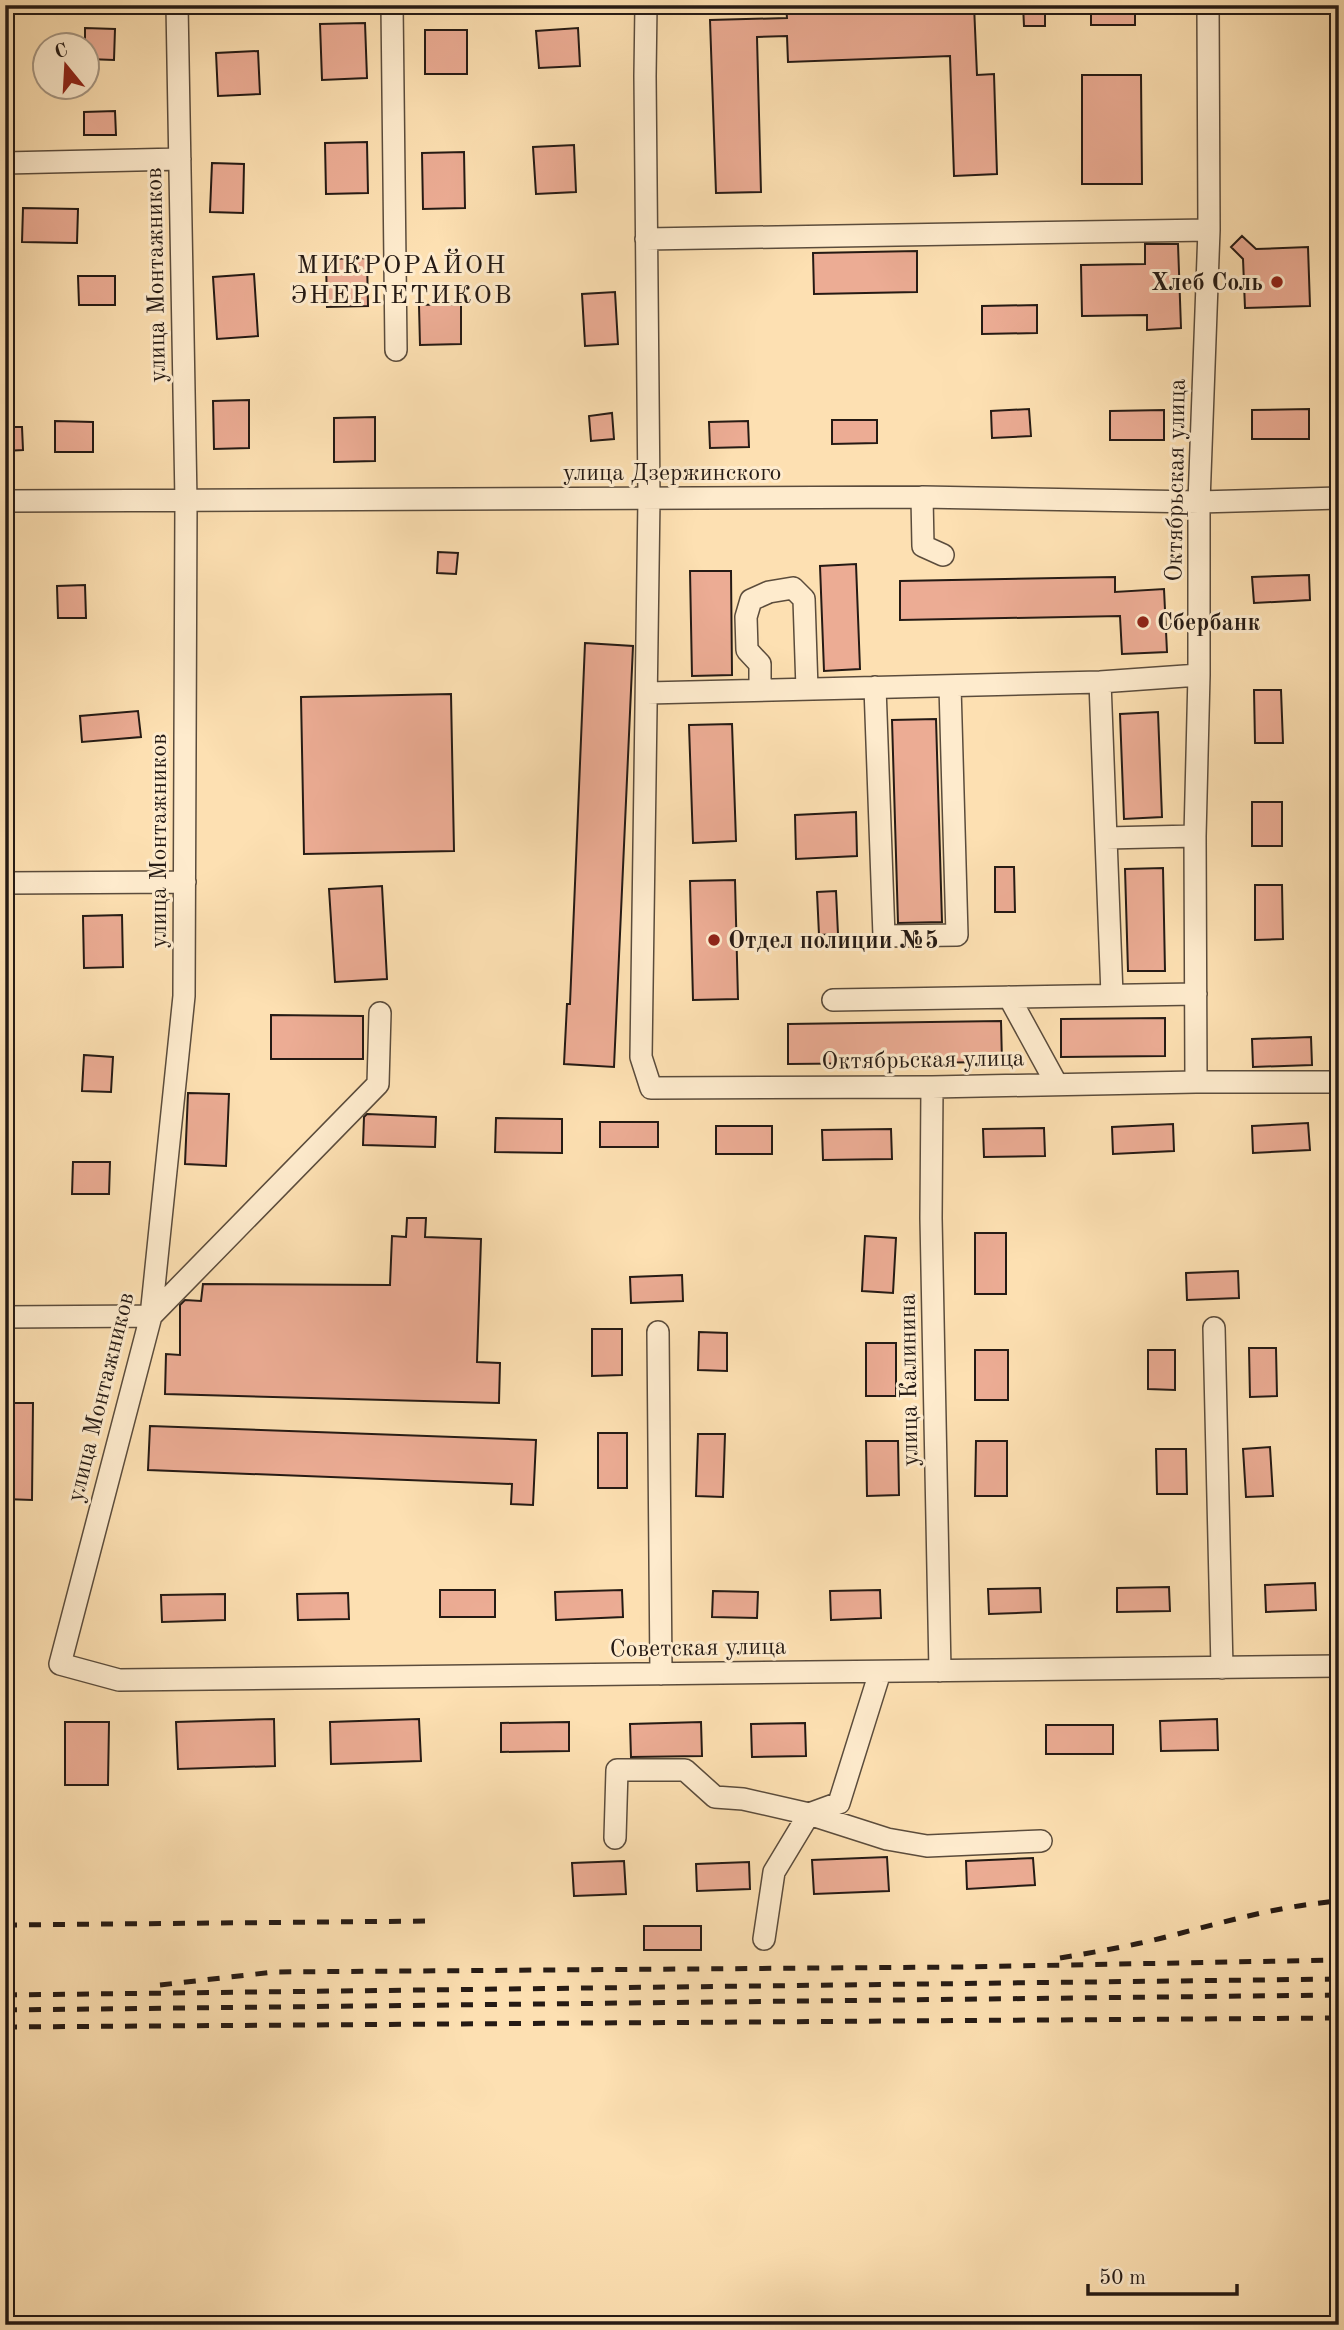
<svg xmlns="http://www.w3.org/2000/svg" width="1344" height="2330" font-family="'Old Standard TT',serif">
<rect width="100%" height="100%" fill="#fde0b2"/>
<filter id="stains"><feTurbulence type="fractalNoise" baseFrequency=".00286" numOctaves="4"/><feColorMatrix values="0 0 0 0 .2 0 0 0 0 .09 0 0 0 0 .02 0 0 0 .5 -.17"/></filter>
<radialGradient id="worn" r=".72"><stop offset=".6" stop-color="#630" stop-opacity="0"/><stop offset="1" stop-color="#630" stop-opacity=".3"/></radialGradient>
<!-- building -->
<path fill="#ecac94" stroke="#251a14" stroke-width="2" d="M786,5H831V9L893,5H974L977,75L994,74L997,174L954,176L950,56L788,62L787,36L757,37L761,192L716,193L710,20L787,18Z
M1023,5H1045V26H1024Z
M1091,5H1135V25H1091Z
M365,23L367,78L322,80L320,24Z
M85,28L115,29L114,60L88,59V46H85Z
M578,28L580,66L539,68L536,31Z
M425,30H467V74H425Z
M258,51L260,94L218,96L216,53Z
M1082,75H1141L1142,184H1082Z
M115,111L116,135H84V112Z
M367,142L368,193L326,194L325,143Z
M574,145L576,192L536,194L533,147Z
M464,152L465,208L423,209L422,153Z
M212,163L244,164L243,213L210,212Z
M23,208L78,209L77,243L22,242Z
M1242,236L1256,249L1308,247L1310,306L1245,308L1243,259L1231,247Z
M1145,244H1178L1181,328L1147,330V315L1082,316L1081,265L1145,264Z
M917,251V292L814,294L813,253Z
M367,258L368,306L327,307L326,259Z
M254,274L258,336L217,339L213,277Z
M78,276H115V305H79Z
M615,292L618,344L585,346L582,294Z
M461,304V344L420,345L419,305Z
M1037,305V333L982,334V306Z
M249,400V448L214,449L213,401Z
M1029,409L1031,436L992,438L991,411Z
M1309,409V439H1252V410Z
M1164,410V440H1110V411Z
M612,413L614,439L591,441L589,416Z
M375,417V461L334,462V418Z
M832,420H877V443L832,444Z
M55,421L93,422V452H55Z
M748,421L749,447L710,448L709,422Z
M5,427H22L23,450L5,451Z
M438,552L458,553L456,574L437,573Z
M856,564L860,669L824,671L820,566Z
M690,571H731L732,675L692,676Z
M1309,575L1310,600L1254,603L1252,577Z
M1115,577V592L1164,589L1167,652L1122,654L1120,616L900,620V581Z
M85,585L86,618H58L57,586Z
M585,643L633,646L614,1067L564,1064L567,1004H570Z
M1254,690H1281L1283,743H1255Z
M451,694L454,851L304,854L301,697Z
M138,711L141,737L82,742L80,716Z
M1158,712L1162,817L1124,819L1120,714Z
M936,719L942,922L898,923L892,720Z
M732,724L736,841L693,843L689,725Z
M1252,802H1282V846H1252Z
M856,812L857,856L796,859L795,815Z
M995,867H1014L1015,912H995Z
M1163,868L1165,971H1128L1125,869Z
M735,880L738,999L693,1000L690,881Z
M1255,885H1282L1283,939L1255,940Z
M382,886L387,979L335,982L329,889Z
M836,891L838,934L819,935L817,892Z
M122,915L123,967L84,968L83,916Z
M271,1015L363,1016V1059H271Z
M1165,1018V1056L1061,1057V1019Z
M1001,1021L1002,1062L788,1064V1024Z
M1311,1037L1312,1065L1253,1067L1252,1039Z
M84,1055L113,1057L111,1092L82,1091Z
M188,1093L229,1094L226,1166L185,1164Z
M367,1114L436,1117L435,1147L363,1145L364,1117Z
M496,1118L562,1119V1153L495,1152Z
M600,1122H658V1147H600Z
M1308,1123L1310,1150L1253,1153L1252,1126Z
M1173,1124L1174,1151L1113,1154L1112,1127Z
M716,1126H772V1154H716Z
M1044,1128L1045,1156L984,1157L983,1129Z
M891,1129L892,1159L823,1160L822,1130Z
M73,1162H110L109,1194H72Z
M407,1218H426L425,1237L481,1239L477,1362L500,1363L499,1403L165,1394L166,1354L180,1355V1305L185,1300L201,1301L203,1284L390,1285L392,1236L406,1237Z
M975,1233H1006V1294H975Z
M865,1236L896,1238L893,1293L862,1291Z
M1238,1271L1239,1298L1187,1300L1186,1273Z
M682,1275L683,1301L631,1303L630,1277Z
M592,1329H622V1375L592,1376Z
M699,1332L727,1333V1371L698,1370Z
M866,1343H896V1396H866Z
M1249,1348H1276L1277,1396L1250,1397Z
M975,1350H1008V1400H975Z
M1148,1350H1175V1390L1148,1389Z
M5,1403H33L32,1500L5,1499Z
M150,1426L536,1440L533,1505L511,1504L512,1484L148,1470Z
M598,1433H627V1488H598Z
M698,1434H725L723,1497L696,1496Z
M866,1441H898L899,1495L867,1496Z
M976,1441H1007V1496H975Z
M1270,1447L1273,1496L1246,1497L1243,1449Z
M1156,1449H1186L1187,1494H1157Z
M1315,1583L1316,1610L1266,1612L1265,1585Z
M1169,1587L1170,1611L1117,1612V1588Z
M1040,1588L1041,1612L989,1614L988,1589Z
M440,1590H495V1617H440Z
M622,1590L623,1617L556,1620L555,1592Z
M880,1590L881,1618L831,1620L830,1591Z
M713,1591L758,1592L757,1618L712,1617Z
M348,1593L349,1619L298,1620L297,1594Z
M225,1594V1620L162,1622L161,1595Z
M274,1719L275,1766L178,1769L176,1722Z
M419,1719L421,1761L331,1764L330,1722Z
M1217,1719L1218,1750L1161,1751L1160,1721Z
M65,1722H109L108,1785H65Z
M569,1722V1751L501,1752V1723Z
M701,1722L702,1756L631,1757L630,1724Z
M805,1723L806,1756L752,1757L751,1724Z
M1046,1725H1113V1754H1046Z
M887,1857L889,1891L814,1894L812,1860Z
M1033,1858L1035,1885L967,1889L966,1861Z
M624,1861L626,1894L574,1896L572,1863Z
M749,1862L750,1889L697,1891L696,1864Z
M644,1926H701V1950H644Z"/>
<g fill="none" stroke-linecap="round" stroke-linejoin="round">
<defs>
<path id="minor" d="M177,5L186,501L184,996L151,1316L60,1664L119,1680L1339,1666
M392,5L396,350
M646,5L645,76L649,498L641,1057L651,1088L932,1087L1196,1082H1339
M5,163L180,159
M646,239L1209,230
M922,497L923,546L943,555
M5,501L922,497L1199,502L1339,498
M1100,682L1112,995
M875,687L884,936L957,935L950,686
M760,690V664L747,650L746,617L751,600L769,592L793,588L804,599L807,689
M647,693L1100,682L1199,675
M1106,838L1195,836
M5,883L185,882
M1009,997L1056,1083
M833,1000L1196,994
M1196,1082L1195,836L1199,675V502L1209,230L1208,5
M932,1087L931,1218L940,1671
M5,1317L151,1316L378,1084L380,1013
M1214,1328L1222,1668
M658,1332L661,1674
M615,1838L617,1770H685L715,1797L743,1799L809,1814L887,1839L927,1846L1041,1841
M764,1939L774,1872L809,1814L839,1803L880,1672"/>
</defs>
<!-- minor casing -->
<use href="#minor" stroke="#5b4c3c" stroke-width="24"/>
<!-- minor -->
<use href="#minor" stroke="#feebcd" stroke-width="21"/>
<!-- rail -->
<path stroke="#251a14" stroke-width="5" stroke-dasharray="12 12" stroke-linecap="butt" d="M5,1925L430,1921
M1060,1958C1095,1952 1131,1946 1166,1937C1224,1922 1278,1906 1339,1901
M160,1985L274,1972L959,1967L1339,1960
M5,1995L1339,1979
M5,2010L1339,1995
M5,2027L1339,2018"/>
</g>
<!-- markers -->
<g fill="#8f2418" stroke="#feebcd" stroke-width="2.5">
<circle cx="1277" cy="282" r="7"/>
<circle cx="1143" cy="622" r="7"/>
<circle cx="714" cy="940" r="7"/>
</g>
<g text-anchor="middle" stroke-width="6" stroke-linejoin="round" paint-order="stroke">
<!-- street labels -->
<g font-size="24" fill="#251a14" stroke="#feebcd">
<text transform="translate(155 275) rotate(-91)" y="8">улица Монтажников</text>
<text x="672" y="480">улица Дзержинского</text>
<text transform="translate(1175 480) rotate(-89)" y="8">Октябрьская улица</text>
<text transform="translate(158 841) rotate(-90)" y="8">улица Монтажников</text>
<text transform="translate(923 1059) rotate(-1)" y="8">Октябрьская улица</text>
<text transform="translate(908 1380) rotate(-91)" y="8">улица Калинина</text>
<text transform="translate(100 1397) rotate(-76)" y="8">улица Монтажников</text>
<text transform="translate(698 1647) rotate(-1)" y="8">Советская улица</text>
</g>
<!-- poi labels -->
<g font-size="24" font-weight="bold" fill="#251a14" stroke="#feebcd" text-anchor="start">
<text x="1263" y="290" text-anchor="end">Хлеб Соль</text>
<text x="1157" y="630">Сбербанк</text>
<text x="728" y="948">Отдел полиции №5</text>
</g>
<!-- neighbourhood labels -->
<g font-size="26" letter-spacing="2" fill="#251a14" stroke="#feebcd">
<text x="402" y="273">МИКРОРАЙОН<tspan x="402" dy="30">ЭНЕРГЕТИКОВ</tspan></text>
</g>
</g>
<!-- margin -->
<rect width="1344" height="2330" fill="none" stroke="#fde0b2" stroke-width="28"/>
<rect x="7" y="7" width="1330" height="2316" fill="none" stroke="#251a14" stroke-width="3.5"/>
<rect x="14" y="14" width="1316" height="2302" fill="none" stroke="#251a14" stroke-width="2"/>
<!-- north arrow -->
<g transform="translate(66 66) rotate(342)"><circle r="33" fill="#feebcd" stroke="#a79783" stroke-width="2"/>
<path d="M0-5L12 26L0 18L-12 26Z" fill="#8f2418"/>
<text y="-10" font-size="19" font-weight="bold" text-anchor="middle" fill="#251a14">С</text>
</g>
<!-- scale -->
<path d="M1088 2284v10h149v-10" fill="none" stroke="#251a14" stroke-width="3.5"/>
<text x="1099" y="2284" font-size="21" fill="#251a14" stroke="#feebcd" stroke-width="5" paint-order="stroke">50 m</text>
<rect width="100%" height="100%" filter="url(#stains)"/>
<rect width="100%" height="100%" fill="url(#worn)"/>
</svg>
